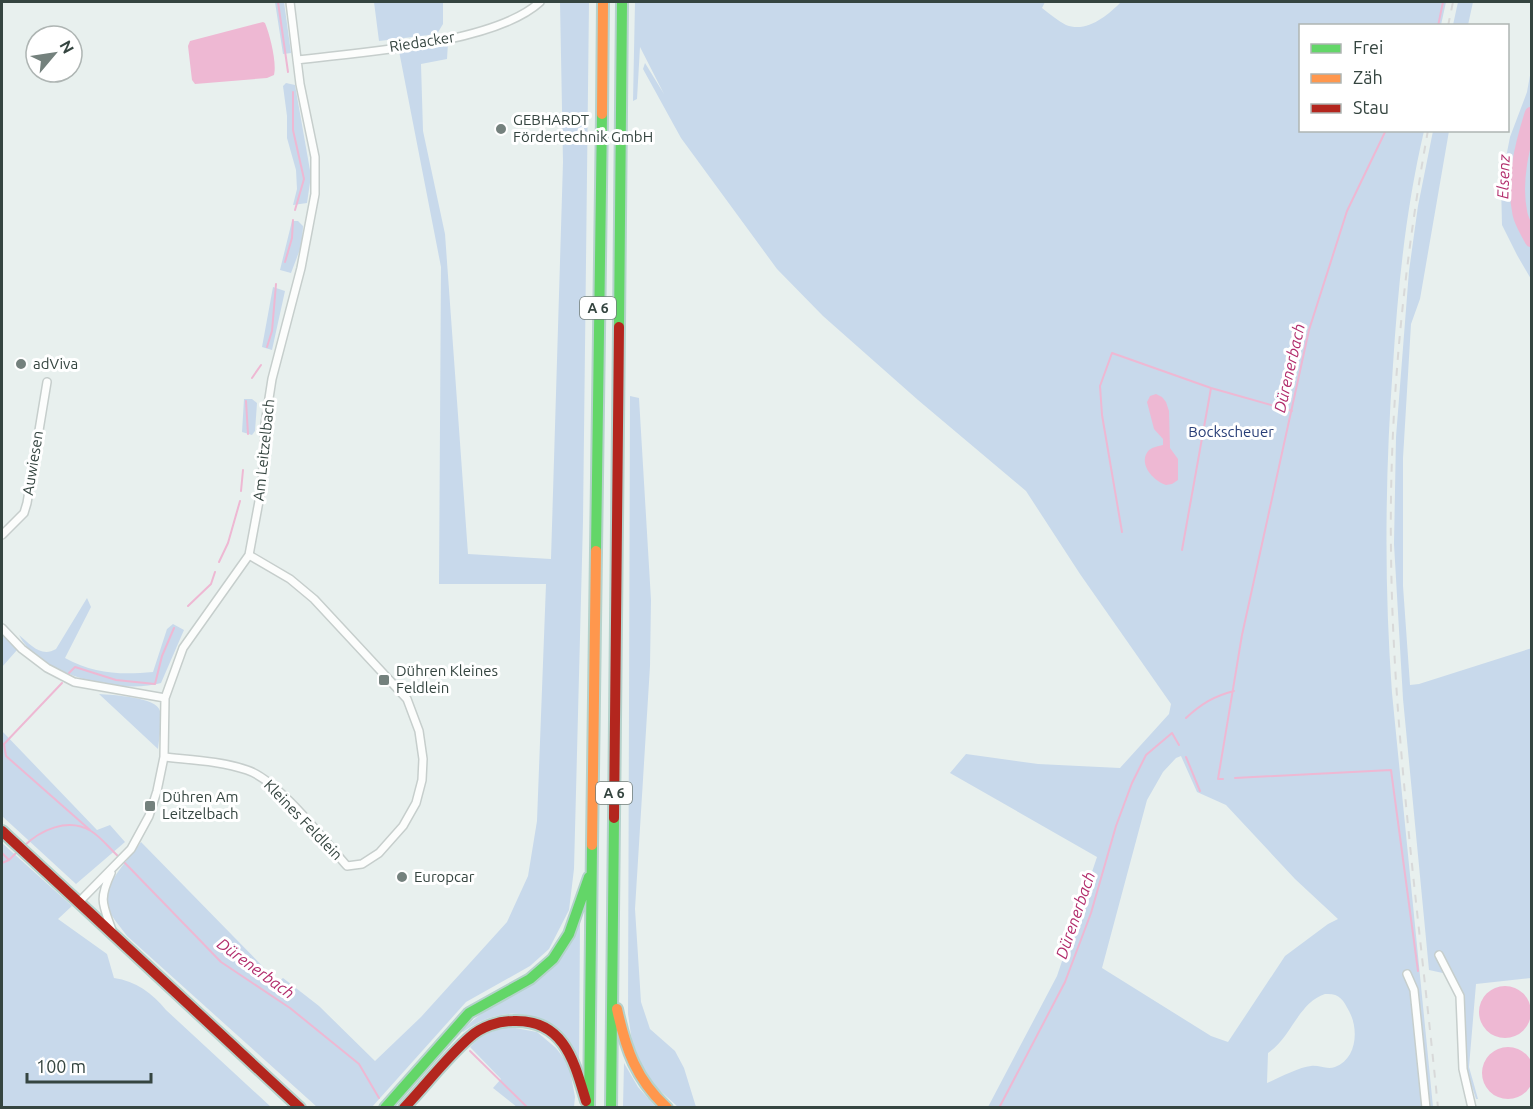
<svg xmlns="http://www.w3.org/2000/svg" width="1533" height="1109" font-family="Ubuntu,sans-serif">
<rect width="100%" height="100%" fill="#e8f0ee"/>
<!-- green -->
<path fill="#c8d9eb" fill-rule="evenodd" d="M275,2H284L291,53L283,54Z
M374,2H443V24L437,34L379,41Z
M560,2H589L583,521L574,869L569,910L549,949L530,966L466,1002L372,1107H317L127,936C120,926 109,915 106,903C102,887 131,856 141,842L278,982L283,978L319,1006L375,1061L421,1017L507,922L528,876L537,821L546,584H439L441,267L399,51L448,43L447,59L421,64L423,131L445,234L468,554L551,559L563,162Z
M635,2H1045L1042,8C1050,14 1058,21 1066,25C1087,33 1107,16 1121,2H1446L1441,25L1300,26V130L1424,131C1406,208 1398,286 1393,365C1385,475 1384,584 1392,693L1433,1107H988L1057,976L1097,857L950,773L966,754L1038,764L1120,768L1169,714L1171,704L1080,574L1026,491L918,400L823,316L777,269L681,138L643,69L645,63L664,94L640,47L637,99L633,101ZM1181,756L1197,792L1226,805L1295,879L1338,919L1328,924L1285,956L1228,1042L1211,1036L1102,968L1147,800L1163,772L1176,758ZM1325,994C1339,993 1343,999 1349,1011C1359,1029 1357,1059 1335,1067C1327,1070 1319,1065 1311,1066C1299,1067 1279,1078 1267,1083L1268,1053C1291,1038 1298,1003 1325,994Z
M1458,2H1473L1468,25H1453Z
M1531,70V279L1517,255L1502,225L1501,183L1510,137L1527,92Z
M286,83L295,85L311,176L307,203L293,205L297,189L296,170L287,138V116L283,86Z
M1433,131H1449L1420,299L1411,324L1403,458V586L1410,685L1419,684L1532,648L1531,978L1476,984L1469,1067L1478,1099H1476L1466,1068L1464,995L1452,975L1429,970L1403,699L1394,544L1396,437L1409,271L1418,206Z
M292,221H298L303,226L302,244L291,273L280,270Z
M273,287L285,291L272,350L262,347Z
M630,396L639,398L651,600L650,666L635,909L641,1002L650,1029L675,1051L684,1068L696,1107H678L647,1079L633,1049L628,1014Z
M244,399H252L257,403L255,431L252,435L242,432Z
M87,598L91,607L65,658C94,674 121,675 153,672L167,629L173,624L184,630L161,683C120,695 39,675 19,635C30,644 41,658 56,649Z
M2,634L17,650L2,667Z
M99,694C112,695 157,697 160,711C163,722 159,737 158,749Z
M2,731L97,830L110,825L125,842L76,884L2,816Z
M2,843L72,906L58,919L107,954L114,978C136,981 152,993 166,1010L271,1107H2Z
M580,923L579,1060C556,1011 506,1000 463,1032L462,1031C504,986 554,989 580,923Z
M510,1027L537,1032L556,1048L569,1065L575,1097L574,1107H517L493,1088L501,1079L470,1047C481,1034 494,1030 510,1027Z
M624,1063L638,1087L656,1107H623Z"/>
<!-- water -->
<path fill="#eeb8d3" d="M263,22L265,23C270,35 277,63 274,75L267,78L195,84L192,80L188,46L190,41Z
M1156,394L1162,397L1166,402L1169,411L1170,448L1178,459V480L1172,484L1166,485C1153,481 1137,463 1149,450C1153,447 1159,446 1163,445V439L1154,429L1147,402L1150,396Z
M1479 1012a26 26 0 1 1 52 0a26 26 0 1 1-52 0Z
M1482 1073a26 26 0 1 1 52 0a26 26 0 1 1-52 0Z"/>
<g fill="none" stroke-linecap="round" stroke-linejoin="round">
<!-- stream -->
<path stroke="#eeb8d3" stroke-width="2" d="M278,2L288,72
M1438,26L1443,2
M293,92V130L304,179L295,210
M285,262L292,238L293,220
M267,347L272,331L276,284
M252,378L261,365
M246,401L248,434
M241,491L243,470
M1122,532L1102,415L1100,386L1112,353L1211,388L1292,411
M1182,550L1211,388
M219,562L228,543L240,501
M188,606L211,584L215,572
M69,673L75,667L116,680L155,684L162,656L174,628
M1186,718C1201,704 1214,696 1234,691
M2,744H4L6,756L90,830
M4,744L62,683
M1186,757L1200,791
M1235,778L1391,770L1418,971
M1223,779H1218L1242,635L1309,330L1347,211L1386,130
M23,847C40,830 68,817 91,831C101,837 110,849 119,857
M2,853L9,860L18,851
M123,861L221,962L290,1008L359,1064L379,1098
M2,863L9,860
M470,1051L528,1108
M999,1108L1065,982L1091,913L1116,826L1132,783L1146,755L1172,733L1179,745"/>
<!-- river -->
<path stroke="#eeb8d3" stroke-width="15" d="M1532,114C1522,146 1513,181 1520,214C1522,223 1528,232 1532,240"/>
<defs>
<path id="street" d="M297,60C361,52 494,44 540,2
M2,535L24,513L27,503L47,382
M2,628L22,649L47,668L74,682L165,698
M164,757C191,760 221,761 247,770C278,780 324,840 347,866L362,864L379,853L403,826L416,803L422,780L423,759L419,731L407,699L314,599L290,579L249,555
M111,873C98,901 103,904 113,933
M79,902L131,849L149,816L157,791L164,757L165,698L183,648L249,555L262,485L265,424L272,379L301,268L315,194V157L300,84L290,2
M1439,955L1460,996L1463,1069L1472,1108
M1407,974L1414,990L1426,1108"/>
<path id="fast" d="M619,327L622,2
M596,551L602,114
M385,1108L469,1013L530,979L553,959L569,934L589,877
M589,1108L592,845
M611,1108L614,818"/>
<path id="slow" d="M602,114L603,2
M592,845L596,551
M617,1009C626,1050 636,1079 667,1108"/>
<path id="jam" d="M614,818L619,327
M2,831L300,1108
M404,1108C426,1085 446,1058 470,1037C481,1027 498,1021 513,1021C564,1019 574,1061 586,1101"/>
</defs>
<!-- street casing -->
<use href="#street" stroke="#c6cecc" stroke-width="10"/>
<!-- fast casing -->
<use href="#fast" stroke="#b5d2cc" stroke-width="14"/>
<!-- slow casing -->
<use href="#slow" stroke="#b5d2cc" stroke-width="14"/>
<!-- jam casing -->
<use href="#jam" stroke="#b5d2cc" stroke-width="14"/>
<!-- street -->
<use href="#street" stroke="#fcfdfc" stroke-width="7"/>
<!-- fast -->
<use href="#fast" stroke="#63d668" stroke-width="10"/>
<!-- slow -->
<use href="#slow" stroke="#ff974d" stroke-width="10"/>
<!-- jam -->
<use href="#jam" stroke="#b3261e" stroke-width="10"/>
<!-- rail -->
<path stroke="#d8d9d9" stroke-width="2" stroke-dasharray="8 8" stroke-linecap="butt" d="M1448,26L1453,2
M1428,130C1403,270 1389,410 1391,552C1393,738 1420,923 1438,1108"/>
</g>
<!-- markers -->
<g fill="#74817d" stroke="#fff" stroke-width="2">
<circle cx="501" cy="129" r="6"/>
<circle cx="21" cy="364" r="6"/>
<rect x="378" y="674" width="12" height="12" rx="3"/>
<rect x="144" y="800" width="12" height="12" rx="3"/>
<circle cx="402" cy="877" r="6"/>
</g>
<g text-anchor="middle" stroke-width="6" stroke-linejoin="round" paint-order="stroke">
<!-- shield labels -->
<g fill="#fff" stroke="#727d79" stroke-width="1.5">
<rect x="580" y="297" width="36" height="22" rx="4.5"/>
<rect x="596" y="782" width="36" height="22" rx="4.5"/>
</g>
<g font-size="14" font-weight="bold" fill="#354540">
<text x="598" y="313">A 6</text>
<text x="614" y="798">A 6</text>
</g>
<!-- street labels -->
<g font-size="15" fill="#354540" stroke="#fff">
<text transform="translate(422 42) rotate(-9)" y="5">Riedacker</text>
<text transform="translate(264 450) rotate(-84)" y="5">Am Leitzelbach</text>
<text transform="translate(33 463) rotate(-81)" y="5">Auwiesen</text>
<text transform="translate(303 820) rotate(46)" y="5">Kleines Feldlein</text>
</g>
<!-- poi labels -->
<g font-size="15" fill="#354540" stroke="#fff" text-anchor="start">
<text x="513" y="125">GEBHARDT<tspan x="513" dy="17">Fördertechnik GmbH</tspan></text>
<text x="33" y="369">adViva</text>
<text x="396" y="676">Dühren Kleines<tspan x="396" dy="17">Feldlein</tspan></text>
<text x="162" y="802">Dühren Am<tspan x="162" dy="17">Leitzelbach</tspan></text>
<text x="414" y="882">Europcar</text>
</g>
<!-- park labels -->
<g font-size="15" fill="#283e77" stroke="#fff">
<text x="1231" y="437">Bockscheuer</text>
</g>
<!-- water labels -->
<g font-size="16" font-style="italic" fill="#b22d6c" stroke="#fff">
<text transform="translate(1503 177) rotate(-88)" y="6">Elsenz</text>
<text transform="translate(1289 368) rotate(-77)" y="6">Dürenerbach</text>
<text transform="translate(1075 915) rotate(-71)" y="6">Dürenerbach</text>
<text transform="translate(256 968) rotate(36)" y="6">Dürenerbach</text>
</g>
</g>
<!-- border -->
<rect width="1533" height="1109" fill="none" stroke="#354540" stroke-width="6"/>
<!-- legend -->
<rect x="1299" y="24" width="210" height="108" fill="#ffffff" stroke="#aeb5b3" stroke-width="1.5"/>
<rect x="1311" y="44" width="30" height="9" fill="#63d668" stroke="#aeb5b3" stroke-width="1.5"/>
<text x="1353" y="54" font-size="18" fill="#354540">Frei</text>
<rect x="1311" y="74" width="30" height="9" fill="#ff974d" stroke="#aeb5b3" stroke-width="1.5"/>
<text x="1353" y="84" font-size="18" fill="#354540">Zäh</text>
<rect x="1311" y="104" width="30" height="9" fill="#b3261e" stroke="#aeb5b3" stroke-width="1.5"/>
<text x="1353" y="114" font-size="18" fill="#354540">Stau</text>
<!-- north arrow -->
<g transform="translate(54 54) rotate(61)"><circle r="28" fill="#ffffff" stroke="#aeb5b3" stroke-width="1.5"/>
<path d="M0-4.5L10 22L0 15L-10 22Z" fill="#74817d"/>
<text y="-9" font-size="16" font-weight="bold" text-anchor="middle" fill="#354540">N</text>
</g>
<!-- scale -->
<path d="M27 1073v9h124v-9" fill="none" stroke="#354540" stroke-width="3"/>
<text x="36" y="1073" font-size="18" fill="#354540" stroke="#ffffff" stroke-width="4.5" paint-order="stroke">100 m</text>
</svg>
